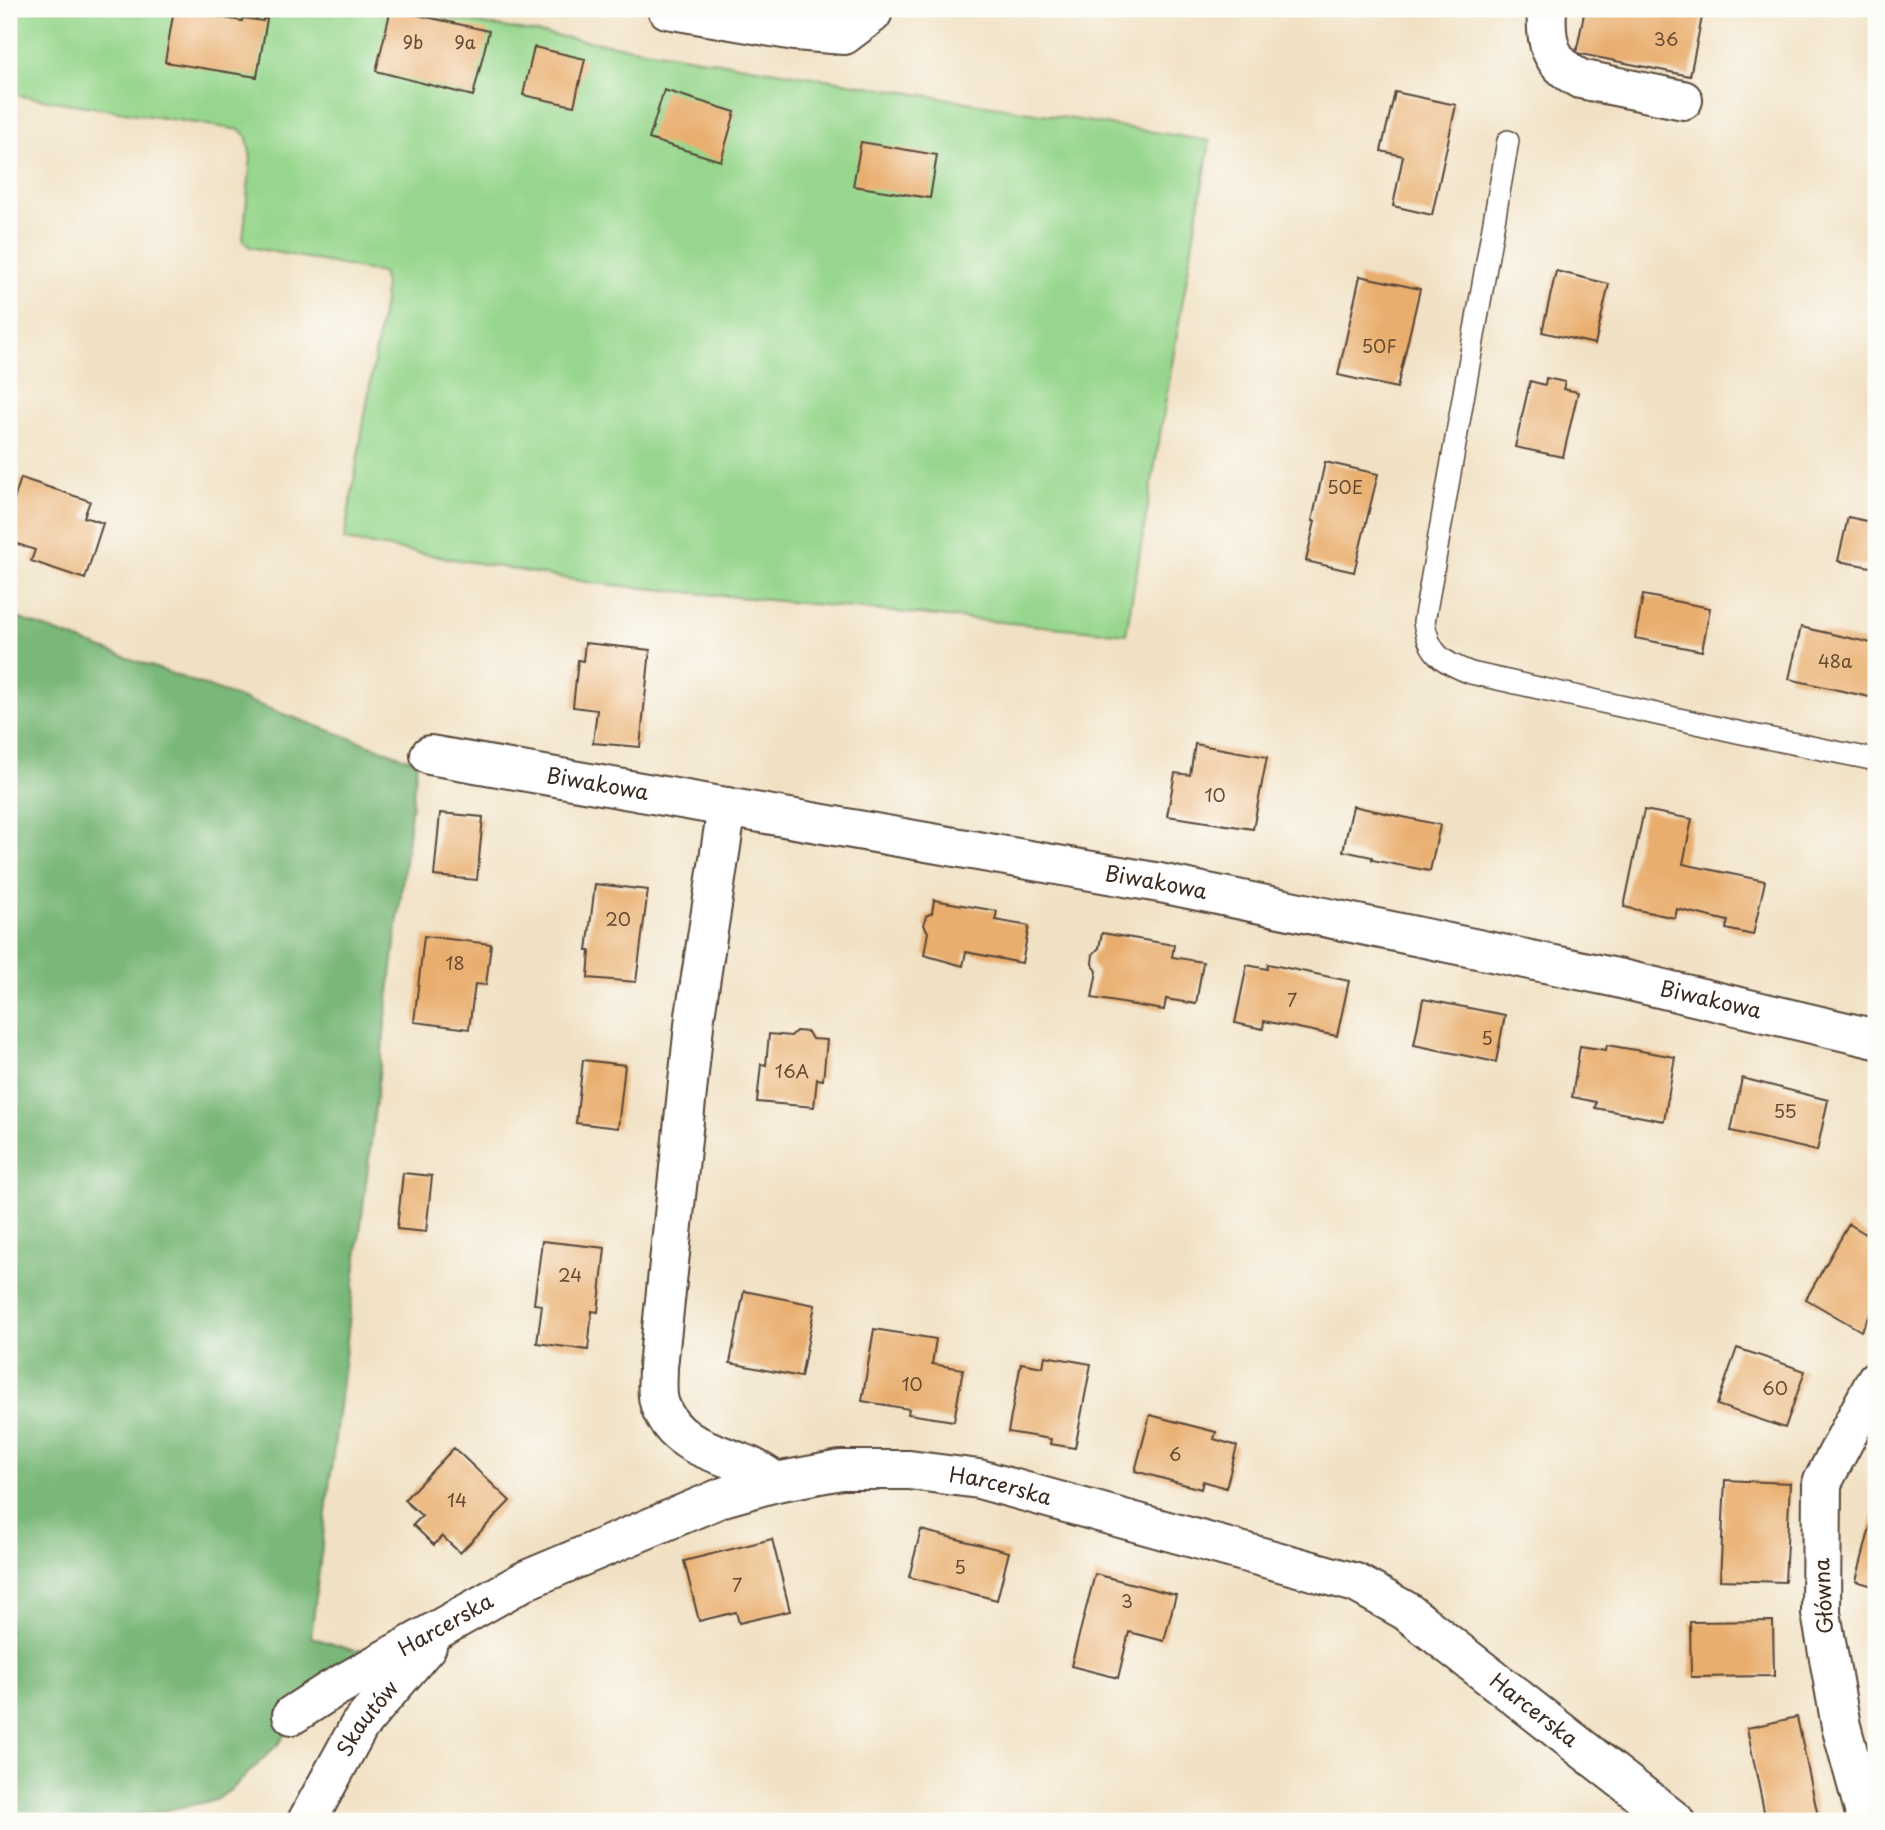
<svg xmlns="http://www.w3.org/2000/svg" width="1885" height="1830" font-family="'Playpen Sans',sans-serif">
<rect width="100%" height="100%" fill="#fdfcf7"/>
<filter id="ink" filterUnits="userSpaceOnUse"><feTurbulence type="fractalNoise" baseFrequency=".0143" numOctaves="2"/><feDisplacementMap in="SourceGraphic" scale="14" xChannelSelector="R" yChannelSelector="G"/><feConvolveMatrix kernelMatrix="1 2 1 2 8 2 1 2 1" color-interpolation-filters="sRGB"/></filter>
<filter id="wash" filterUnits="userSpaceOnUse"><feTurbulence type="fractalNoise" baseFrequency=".00686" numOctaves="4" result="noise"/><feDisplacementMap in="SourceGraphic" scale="28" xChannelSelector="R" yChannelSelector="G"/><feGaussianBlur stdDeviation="1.57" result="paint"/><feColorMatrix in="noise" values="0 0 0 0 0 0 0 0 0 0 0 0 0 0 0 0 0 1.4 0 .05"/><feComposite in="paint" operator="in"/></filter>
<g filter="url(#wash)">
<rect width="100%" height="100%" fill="#f1e1c4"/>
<!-- green -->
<path fill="#97d78d" stroke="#698056" stroke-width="2" d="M9,9H390L1210,141L1126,634L592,583L344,540L384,302L385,284L382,273L250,247L243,241L251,158L247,137L240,130L9,94Z"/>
<!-- forest -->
<path fill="#79b878" stroke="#5a714b" stroke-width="2" d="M9,615L417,762L311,1637L355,1651L376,1646L330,1669L278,1744L233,1788L216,1800L151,1813L90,1821H9Z"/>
<g id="blocks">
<!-- building -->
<path fill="#e9ae6e" d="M174,9H214L213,16L242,21L243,18L263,21V19H267L257,77L165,62Z
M391,9L489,31L473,96L376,71Z
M1585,9H1664L1702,17L1690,76L1576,53Z
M534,47L585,59L574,106L523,95Z
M664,90L735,112L721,161L649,139Z
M1395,92L1456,105L1432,215L1393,206L1403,156L1381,151Z
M861,142L937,155L930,198L853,186Z
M1556,271L1609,284L1595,344L1542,332Z
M1360,276L1420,289L1397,388L1338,375Z
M1546,378L1565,382L1563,389L1578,392L1563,457L1515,447L1530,381L1545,385Z
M1325,462L1378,474L1354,572L1306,561L1315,521H1312Z
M21,478L90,501L84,517L103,523L85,579L31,561L35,550L9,541V515Z
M1848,517L1876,523V568L1838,561Z
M1643,595L1710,608L1702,651L1635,638Z
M1801,627L1876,644V688L1874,698L1789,679Z
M585,643L650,650L640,747L593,743L597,710L573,707L578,660L583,661Z
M1195,744L1267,757L1253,829L1167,816L1175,773L1190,775Z
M1353,806L1440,825L1430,871L1372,860V857L1343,851Z
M1644,810L1692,819L1683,864L1765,881L1753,935L1726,929L1728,921L1677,909L1675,918L1624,907Z
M440,813L483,817L477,880L434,876Z
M595,884L648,890L636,982L588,978L590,951H587Z
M934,900L997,911L995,920L1029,926L1022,963L966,952L963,966L924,955L928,932L924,925L926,916L932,913Z
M1102,933L1174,945L1172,957L1203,962L1196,1004L1166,999L1164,1010L1092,998L1097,971L1092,964L1093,954L1099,948Z
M424,936L491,944L486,985L475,984L469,1029L414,1022Z
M1268,964L1349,981L1337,1036L1264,1021L1263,1029L1235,1023L1247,965L1267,969Z
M1423,999L1505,1015L1496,1062L1414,1045Z
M796,1031L808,1032L812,1039L827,1040L823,1080L817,1079L814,1107L757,1102L761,1064L766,1065L769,1034L791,1036Z
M1607,1045L1675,1057L1664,1121L1595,1108L1596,1102L1572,1097L1580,1046L1606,1050Z
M583,1060L625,1065L618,1128L576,1123Z
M1742,1078L1828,1100L1817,1151L1731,1131Z
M403,1173L432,1176L426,1232L397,1229Z
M1849,1224L1876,1240V1305L1861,1331L1806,1299Z
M542,1241L605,1248L598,1312L592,1311L588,1350L537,1343L542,1305L534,1304Z
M744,1291L815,1305L801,1377L730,1363Z
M874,1329L936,1339L932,1364L963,1369L954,1421L908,1414L909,1409L862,1401Z
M1737,1348L1805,1371L1785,1428L1717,1405Z
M1045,1356L1091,1364L1075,1448L1050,1444L1051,1439L1008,1432L1021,1363L1043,1367Z
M1150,1415L1216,1432L1214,1439L1237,1446L1226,1488L1203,1481L1201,1489L1135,1471Z
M454,1448L510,1501L460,1553L442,1536L434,1545L413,1525L422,1516L404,1500Z
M1725,1480L1790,1483L1785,1582L1720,1580Z
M1875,1508H1876V1587L1856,1581Z
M921,1530L1009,1552L997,1600L909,1577Z
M772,1539L790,1611L739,1623L736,1612L699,1621L684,1561Z
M1095,1574L1176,1595L1164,1641L1129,1632L1118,1678L1071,1666Z
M1773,1621L1774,1676L1691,1677L1690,1622Z
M1797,1717L1819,1821H1766L1747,1728Z"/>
</g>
</g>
<g filter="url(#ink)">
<use href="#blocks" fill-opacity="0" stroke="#564537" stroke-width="2"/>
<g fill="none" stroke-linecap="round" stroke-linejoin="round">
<defs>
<path id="lane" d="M1508,141L1424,622C1429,654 1442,662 1471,673L1742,733L1876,760"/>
<g id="street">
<path d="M667,9L795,31L844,35L872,14L874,9"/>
<path d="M1547,9C1545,41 1549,63 1580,79L1683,100"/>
<path id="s1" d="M430,755L1160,883L1617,978L1876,1039"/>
<path d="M727,807L695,1016L658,1367C658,1379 656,1394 660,1405C674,1445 713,1451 747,1465C757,1469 767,1476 776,1482"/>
<path id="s2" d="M292,1715L331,1690L526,1580L723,1497L776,1482L841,1470H909L979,1479L1356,1583L1406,1611L1675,1821"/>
<path id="s3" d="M307,1821L359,1726L427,1646"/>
<path d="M1867,1821L1841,1726L1821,1613L1822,1483L1876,1380"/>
</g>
</defs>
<!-- lane casing -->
<use href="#lane" stroke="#564537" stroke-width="24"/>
<!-- street casing -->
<use href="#street" stroke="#564537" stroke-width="42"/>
<!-- lane -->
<use href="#lane" stroke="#fff" stroke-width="21"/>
<!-- street -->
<use href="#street" stroke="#fff" stroke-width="38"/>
</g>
</g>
<g text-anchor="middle" stroke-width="5" stroke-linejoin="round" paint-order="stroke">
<!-- number labels -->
<g font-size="18" fill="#664b32">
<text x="1666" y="46">36</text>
<text x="413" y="49">9b</text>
<text x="465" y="49">9a</text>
<text x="1379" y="353">50F</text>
<text x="1345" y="494">50E</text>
<text x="1835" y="668">48a</text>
<text x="1215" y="802">10</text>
<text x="618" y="926">20</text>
<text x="455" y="970">18</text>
<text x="1292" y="1007">7</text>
<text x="1487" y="1045">5</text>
<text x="792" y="1078">16A</text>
<text x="1785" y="1118">55</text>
<text x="570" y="1282">24</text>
<text x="912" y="1391">10</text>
<text x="1775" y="1395">60</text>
<text x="1175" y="1461">6</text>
<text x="457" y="1507">14</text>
<text x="960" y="1574">5</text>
<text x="737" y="1592">7</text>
<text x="1127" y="1608">3</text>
</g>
<!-- street labels -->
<g font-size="21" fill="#3b2a1e" stroke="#fdfcf7">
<text dy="7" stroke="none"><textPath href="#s1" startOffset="170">Biwakowa</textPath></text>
<text dy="7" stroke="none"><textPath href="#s1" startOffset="737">Biwakowa</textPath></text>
<text dy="7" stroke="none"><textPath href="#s1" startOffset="1304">Biwakowa</textPath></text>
<text dy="7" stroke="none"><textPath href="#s2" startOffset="766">Harcerska</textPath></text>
<text transform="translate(1824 1596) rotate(-93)" y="7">Główna</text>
<text dy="7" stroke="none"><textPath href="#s2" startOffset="178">Harcerska</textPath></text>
<text dy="7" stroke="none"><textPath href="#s2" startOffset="1354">Harcerska</textPath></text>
<text dy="7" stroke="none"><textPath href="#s3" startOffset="119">Skautów</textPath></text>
</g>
</g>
<!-- margin -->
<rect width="1885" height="1830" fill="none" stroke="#fdfcf7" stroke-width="35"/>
</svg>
